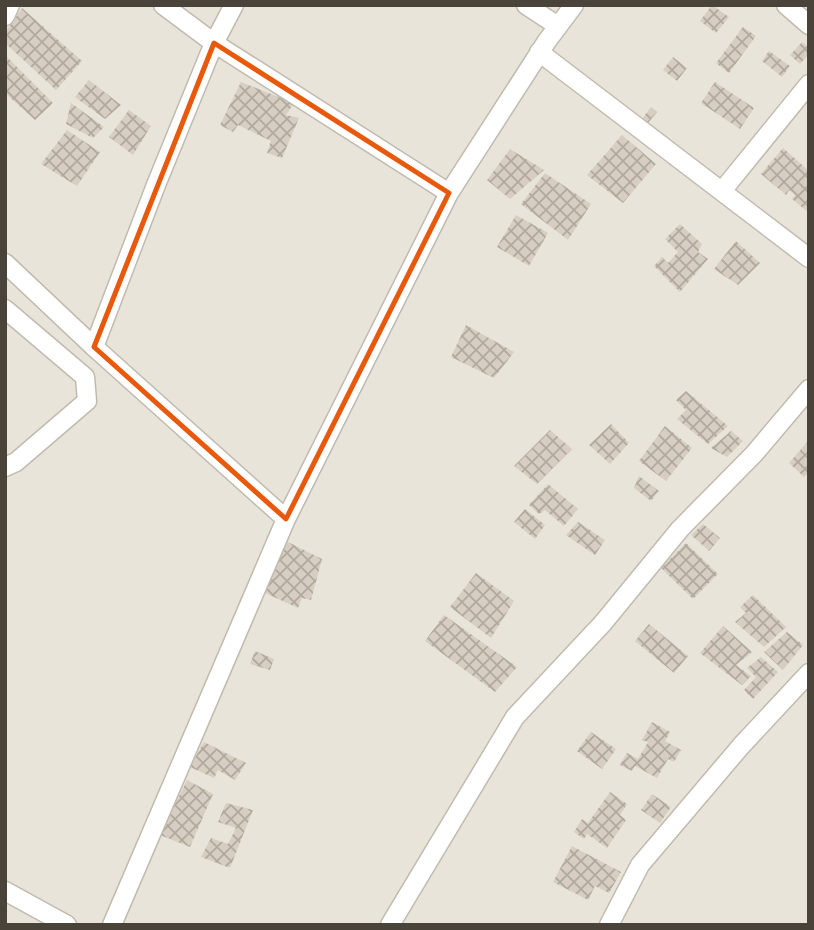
<svg xmlns="http://www.w3.org/2000/svg" width="814" height="930" font-family="Cabin,sans-serif">
<defs>
<pattern id="building-cross-hatch" width="8" height="8" patternUnits="userSpaceOnUse" patternTransform="scale(1.75)"><rect width="8" height="8" fill="#d7cec1"/><path d="M0 0l8 8M0 8l8-8" fill="none" stroke="#b0a99e"/></pattern>
</defs>
<rect width="100%" height="100%" fill="#f5f2eb"/>
<!-- residential -->
<path fill="#e9e4da" d="M5,5H809V925H5Z"/>
<!-- building -->
<path fill="url(#building-cross-hatch)" d="M712,5L729,17L716,33L700,21Z
M22,8L82,61L56,90L5,43V33Z
M743,27L756,36L729,73L716,63Z
M802,42L809,48V54L800,64L790,55Z
M769,51L790,66L782,77L762,61Z
M5,55L53,103L35,120L5,93Z
M673,57L687,68L677,81L663,70Z
M89,80L121,105L105,119L75,97Z
M241,82L294,103L286,115L299,118L282,158L267,153L271,141L238,125L233,132L220,125Z
M715,82L754,108L740,129L701,103Z
M71,103L104,127L93,138L66,124Z
M651,107L657,112L648,123L642,119Z
M129,110L151,126L133,155L109,137Z
M67,130L100,152L77,186L41,164Z
M622,135L656,164L623,203L587,175Z
M783,148L809,171V213L792,199L795,195L789,190L786,195L761,174Z
M510,149L544,170L510,199L487,180Z
M545,173L591,204L568,240L521,204Z
M516,215L548,233L529,266L497,247Z
M680,224L702,244L698,252L708,259L680,292L654,266L662,257L668,263L678,252L665,239Z
M736,241L760,263L738,285L714,269Z
M466,325L514,352L494,378L451,357Z
M686,391L728,426L708,444L677,419L686,410L676,400Z
M611,424L629,443L610,464L589,445Z
M665,426L692,448L666,481L639,461Z
M550,430L572,449L537,484L514,466Z
M731,431L743,441L727,457L711,448Z
M809,440V472L804,477L789,463Z
M639,476L659,491L651,501L634,488Z
M548,484L578,509L564,526L545,510L539,514L529,505Z
M525,509L545,525L535,539L514,522Z
M578,522L605,540L595,555L566,535Z
M703,524L720,538L709,551L691,535Z
M286,541L322,559L311,600L302,598L298,608L263,592Z
M686,543L718,574L693,599L661,568Z
M476,573L514,601L491,638L450,607Z
M753,595L786,627L764,647L735,622L746,613L740,607Z
M444,615L517,667L495,692L425,641Z
M649,624L688,656L674,673L635,641Z
M723,626L752,652L736,665L751,676L742,685L700,653Z
M787,632L803,645L783,670L764,652Z
M255,651L274,659L270,670L250,664Z
M761,657L778,672L753,699L744,690L756,677L747,668Z
M652,722L670,732L665,741L681,750L674,762L668,759L657,778L635,766L632,771L620,765L627,753L638,759L648,742L642,740Z
M591,732L616,749L602,769L577,751Z
M204,742L246,763L235,780L218,770L214,778L190,767Z
M187,780L213,794L190,847L160,835Z
M610,792L627,804L620,815L626,820L607,848L587,834L584,839L574,832L582,819L588,823Z
M652,794L671,807L660,823L641,810Z
M226,803L253,810L230,868L201,857L211,838L228,844L236,828L218,822Z
M572,846L621,872L609,893L595,886L588,900L553,882Z"/>
<g fill="none" stroke-linecap="round" stroke-linejoin="round">
<defs>
<path id="street" d="M163,5L214,43L449,193
M526,5L558,26
M786,5L809,25
M5,16L10,5
M539,52L809,258
M722,191L809,84
M5,263L94,347L286,519
M5,309L85,377L87,401L16,462L5,467
M94,347L156,185L214,43L234,5
M5,891L67,925
M112,925L286,519L449,193L547,41L574,5
M390,925L515,717L603,623L680,529L754,454L809,389
M609,925L640,865L741,746L809,673"/>
</defs>
<!-- street casing -->
<use href="#street" stroke="#c1baae" stroke-width="21"/>
<!-- street -->
<use href="#street" stroke="#fff" stroke-width="18"/>
</g>
<!-- marked area -->
<path fill="none" stroke="#e8590c" stroke-width="5" stroke-linejoin="round" d="M214,43L449,193L286,519L94,347Z"/>
<!-- border -->
<rect width="814" height="930" fill="none" stroke="#4a4339" stroke-width="14"/>
</svg>
